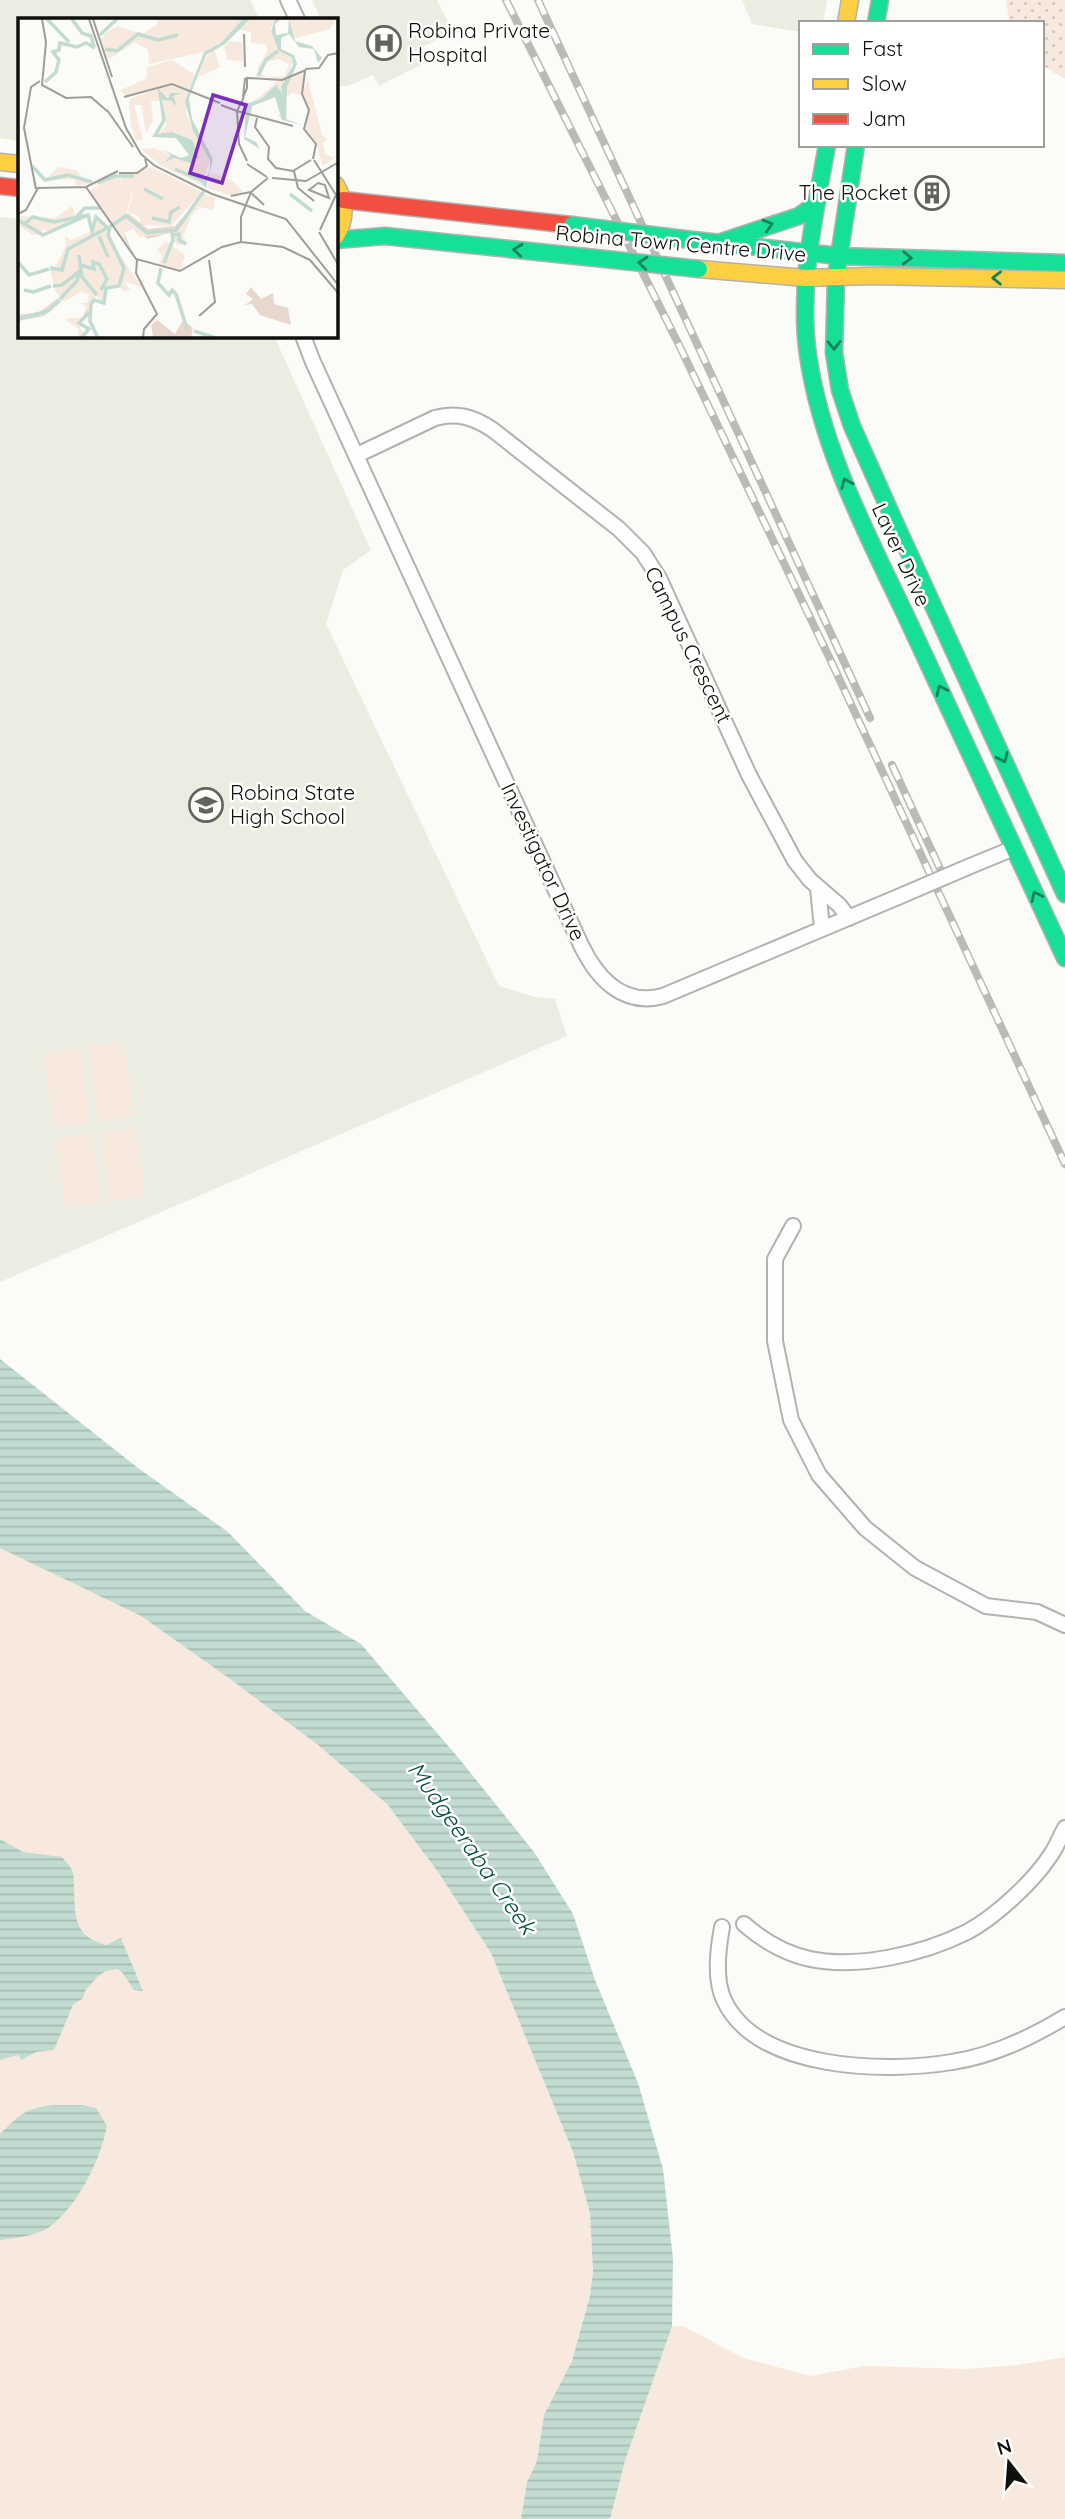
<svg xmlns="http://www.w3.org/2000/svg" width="1065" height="2519" font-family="Quicksand,sans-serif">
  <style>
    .built { fill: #ebede2 }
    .grass { fill: #f8e9df }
    .park { fill: url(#park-dots) }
    .water { fill: url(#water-rules) }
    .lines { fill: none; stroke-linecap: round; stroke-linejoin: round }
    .street-casing { stroke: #b2b2b0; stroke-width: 18 }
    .fast-casing { stroke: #b2b2b0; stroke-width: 19 }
    .slow-casing { stroke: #b2b2b0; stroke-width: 19 }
    .jam-casing { stroke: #b2b2b0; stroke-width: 19 }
    .street { stroke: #fefefe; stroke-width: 14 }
    .fast { stroke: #16e098; stroke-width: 16 }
    .slow { stroke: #ffcf43; stroke-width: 16 }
    .jam { stroke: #f24e42; stroke-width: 16 }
    .rail-casing { stroke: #babab9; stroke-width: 8 }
    .rail { stroke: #fffffe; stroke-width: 5; stroke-dasharray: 16; stroke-linecap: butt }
    .street-bridge-casing { stroke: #b2b2b0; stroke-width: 18; stroke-linecap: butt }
    .fast-bridge-casing { stroke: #b2b2b0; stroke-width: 19; stroke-linecap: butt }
    .street-bridge { stroke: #fefefe; stroke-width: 14 }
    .fast-bridge { stroke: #16e098; stroke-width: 16 }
    .oneway { stroke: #138259 }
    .labels { text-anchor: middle; stroke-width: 5; stroke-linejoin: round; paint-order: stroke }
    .poi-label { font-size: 21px; fill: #0f100d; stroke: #fffffe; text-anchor: start }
    .street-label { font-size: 21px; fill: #0f100d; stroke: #fffffe }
    .water-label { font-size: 23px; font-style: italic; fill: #06503f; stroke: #fffffe }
    .inset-river { fill: none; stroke: #c2dcd2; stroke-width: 3.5 }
    .inset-road { fill: none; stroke: #9d9d99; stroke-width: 2 }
    .view { fill: #7b2cbf; fill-opacity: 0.15; stroke: #7b2cbf; stroke-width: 3.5 }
    .inset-edge { fill: none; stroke: #0f100d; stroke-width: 3.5 }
  </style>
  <defs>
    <pattern id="park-dots" width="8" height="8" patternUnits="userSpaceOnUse" patternTransform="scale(1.75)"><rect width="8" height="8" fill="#f8e9df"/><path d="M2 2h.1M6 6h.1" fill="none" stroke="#d3c7be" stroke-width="1.8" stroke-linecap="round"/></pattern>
    <pattern id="water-rules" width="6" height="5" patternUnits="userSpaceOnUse" patternTransform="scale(1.75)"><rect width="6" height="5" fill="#c2dcd2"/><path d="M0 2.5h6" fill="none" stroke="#a6bcb3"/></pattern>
  </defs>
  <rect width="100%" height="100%" fill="#fbfbf7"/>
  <path class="built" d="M0 0H250L260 19H19V141L0 138Z
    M312 0H437L449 24 445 35 417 50 425 63 379 86 373 75 348 86H336V19H321Z
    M742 0H827L823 23H801V32L752 24Z
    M0 217 19 219V336H274L371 550 343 570 326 624 499 986 535 997 555 999 567 1036 0 1282Z"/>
  <path class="grass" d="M124 1041 135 1117 98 1122 88 1046Z
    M80 1048 90 1123 54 1128 43 1053Z
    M136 1128 146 1196 109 1202 100 1133Z
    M92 1133 101 1202 65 1207 55 1139Z
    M0 1548 141 1616 230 1679 318 1745 388 1805 438 1872 491 1953 573 2152 590 2213 593 2271 590 2296 572 2361 544 2415 537 2461 527 2482 521 2519H0Z
    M672 2326H683L743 2358 810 2376 864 2366 965 2369 1018 2365 1065 2357V2519H610L625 2461Z"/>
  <path class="park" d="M1006 0H1065V79L1042 65V23H1009Z"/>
  <path class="water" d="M0 1359 138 1468 228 1532 305 1611 361 1644 461 1761 534 1852 573 1914 595 1980 638 2083 663 2169 673 2259 672 2326 625 2461 610 2519H521L527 2482 537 2461 544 2415 572 2361 590 2296 593 2271 590 2213 573 2152 491 1953 438 1872 388 1805 318 1745 230 1679 141 1616 0 1548Z
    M0 1839 23 1852 62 1857C65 1861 70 1866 72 1870 74 1875 74 1882 74 1887 75 1916 73 1936 106 1945L121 1938 143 1991 134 1990 122 1972 117 1969 106 1971 97 1977 85 1991 83 1998 73 2005 54 2050 36 2052 22 2060 18 2055 0 2060Z
    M52 2105H82L96 2108 107 2126C101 2159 77 2208 48 2228 35 2236 15 2238 0 2240V2134C20 2115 23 2109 52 2105Z"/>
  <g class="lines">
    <g class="street-casing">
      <path id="street" d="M288 0 297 19
        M303 336 313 362 581 945C597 978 623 1007 663 996L898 897
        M357 455 435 418C457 412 474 417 493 430L619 529 643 553 659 578 749 775 795 861 810 880 839 905 849 918
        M968 867 1014 848
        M818 888 822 928
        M793 1226 775 1259V1341L791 1420 819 1475 865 1528 915 1568 986 1606 1037 1612 1065 1625
        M744 1924C762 1940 786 1954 810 1959 858 1969 923 1954 967 1932 995 1917 1033 1882 1050 1856 1056 1848 1060 1837 1065 1828
        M722 1927C718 1949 714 1979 724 2000 757 2071 887 2073 952 2062 993 2056 1030 2038 1065 2017"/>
    </g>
    <g class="fast-casing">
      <path id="fast" d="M876 23 880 0
        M827 145C815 214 798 285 808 355 822 453 872 543 913 631 964 740 1014 849 1065 958
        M856 145 836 277 834 353 840 390 852 426 893 518 1065 894
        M684 239 839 256 1065 263
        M336 240 385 236 586 257
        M721 242 799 216 817 203"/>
    </g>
    <g class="slow-casing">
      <path id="slow" d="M846 23 850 0
        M0 162 19 164
        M336 185C346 202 346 219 336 236
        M699 269 806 278 871 276 1065 280"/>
    </g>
    <g class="jam-casing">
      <path id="jam" d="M0 186 19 188
        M343 200 572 225"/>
    </g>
    <use href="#street" class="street"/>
    <use href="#fast" class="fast"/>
    <use href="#slow" class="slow"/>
    <use href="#jam" class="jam"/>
    <g class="rail-casing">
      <path id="rail" d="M506 0 679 345 830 659 1065 1164
        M538 0 870 718
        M892 765 942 873"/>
    </g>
    <use href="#rail" class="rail"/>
    <g class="street-bridge-casing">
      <path id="street-bridge" d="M898 897 968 867"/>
    </g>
    <g class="fast-bridge-casing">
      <path id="fast-bridge" d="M572 225 684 239
        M586 257 699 269"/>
    </g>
    <use href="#street-bridge" class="street-bridge"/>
    <use href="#fast-bridge" class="fast-bridge"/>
  </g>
  <defs><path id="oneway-chevron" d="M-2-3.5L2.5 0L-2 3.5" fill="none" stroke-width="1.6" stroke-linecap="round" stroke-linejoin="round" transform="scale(1.75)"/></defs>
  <g class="oneway">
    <use href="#oneway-chevron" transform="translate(768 225) rotate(-17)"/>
    <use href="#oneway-chevron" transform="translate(518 250) rotate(-174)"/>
    <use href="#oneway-chevron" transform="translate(907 258) rotate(2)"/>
    <use href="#oneway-chevron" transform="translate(643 263) rotate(-174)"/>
    <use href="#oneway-chevron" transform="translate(997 278) rotate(-179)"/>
    <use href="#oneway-chevron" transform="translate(834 345) rotate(89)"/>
    <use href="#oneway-chevron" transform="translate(846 483) rotate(-113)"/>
    <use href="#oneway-chevron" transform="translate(941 690) rotate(-115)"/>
    <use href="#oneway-chevron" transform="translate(1003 758) rotate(66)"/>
    <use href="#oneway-chevron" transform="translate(1036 896) rotate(-115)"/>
  </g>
  <defs>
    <g id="hospital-ring" transform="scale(1.75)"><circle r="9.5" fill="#fffffe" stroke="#62625f" stroke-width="1.5"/><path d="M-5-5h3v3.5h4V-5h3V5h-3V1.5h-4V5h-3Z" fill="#62625f"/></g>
    <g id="building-ring" transform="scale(1.75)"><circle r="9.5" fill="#fffffe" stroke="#62625f" stroke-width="1.5"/><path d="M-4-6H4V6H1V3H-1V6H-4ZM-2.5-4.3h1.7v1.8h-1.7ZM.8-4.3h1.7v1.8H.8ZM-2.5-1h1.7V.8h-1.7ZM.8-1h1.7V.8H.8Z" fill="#62625f"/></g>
    <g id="school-ring" transform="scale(1.75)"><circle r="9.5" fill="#fffffe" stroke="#62625f" stroke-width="1.5"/><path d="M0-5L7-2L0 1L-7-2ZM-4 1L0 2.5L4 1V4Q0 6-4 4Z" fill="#62625f"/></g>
  </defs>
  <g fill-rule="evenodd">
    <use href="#hospital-ring" x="384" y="43"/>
    <use href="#building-ring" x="932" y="193"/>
    <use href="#school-ring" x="206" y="805"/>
  </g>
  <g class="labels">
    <g class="poi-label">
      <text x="408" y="38">Robina Private<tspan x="408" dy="24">Hospital</tspan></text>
      <text x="908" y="200" text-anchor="end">The Rocket</text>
      <text x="230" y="800">Robina State<tspan x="230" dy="24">High School</tspan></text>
    </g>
    <g class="street-label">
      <text transform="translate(681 244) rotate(5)" y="7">Robina Town Centre Drive</text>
      <text transform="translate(901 555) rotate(65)" y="7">Laver Drive</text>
      <text transform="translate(688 645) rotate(64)" y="7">Campus Crescent</text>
      <text transform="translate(543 862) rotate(65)" y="7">Investigator Drive</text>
    </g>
    <g class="water-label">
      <text transform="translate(472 1848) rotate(55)" y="8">Mudgeeraba Creek</text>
    </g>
  </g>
  <g transform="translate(18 18)">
    <rect width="320" height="320" fill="#fbfbf7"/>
    <path d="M271 1H318L312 11 275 21ZM211 23 224 24 225 43 210 42 206 29ZM154 42 177 57 171 72 160 67 108 78 102 72 128 61 129 49ZM151 67 171 73 168 96 192 142 184 166 188 169 142 147 123 131 136 130 167 143 172 139 164 121 140 115 148 108 145 83H133L135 103 128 115 123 87H116L125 122H118L113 109 111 81ZM133 149 184 174 153 208 124 207 120 198 110 194 115 174 101 172 104 158ZM194 155 214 162 225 174 214 178 189 170Z" fill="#f8e9df"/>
    <path d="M186 176 196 182H184L155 224 151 215 130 221 115 210 106 215 118 241 106 220 102 202 95 203 110 195 130 211 157 208ZM233 269 243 281 255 275 256 286 270 290 273 307 242 297 234 286 227 287 235 281 228 276ZM40 280 43 284 26 298 0 303V297L22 294ZM139 302 157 316 165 302 175 310 173 320 135 319 133 307Z" fill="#e8d7cc"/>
    <path d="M138 1H225L205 24 186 34 131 46 130 32 117 24 90 42 83 22 89 14 100 8 124 16 140 6ZM136 155 176 173 165 191 154 195 153 205H131L120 193 123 175 115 171 116 165Z" fill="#f8e9df"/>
    <path d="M232 1H257L252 12 259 30 275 42 269 60 260 61 251 59 267 58 271 47 262 41 249 44 242 55 249 59H241L240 49 250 32 247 26 233 25V14L221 12ZM196 31 202 49 180 59 187 40ZM286 55 283 77 274 75 267 80 266 103 260 98 264 91 258 79 234 88V97L229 95 228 84 234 85 260 63ZM290 62 304 117 310 121 305 125 307 135 314 140 320 137 305 148 297 122 287 112 291 90 285 74ZM13 147 28 161 41 149 58 152 67 163 79 164 58 168 57 161 28 163ZM96 158 103 159 101 172 114 174 108 198 129 215 163 209 185 175 197 180 195 192 182 189 174 197 165 218 170 226 159 227 151 215 121 219 115 210 106 215 107 222 71 173ZM54 188 59 202 32 215 25 211 24 216 14 217 2 208 0 211V198L37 200ZM78 200 92 211 88 217 124 269 107 264 112 271 106 274 100 267 89 268 85 284 78 277 71 299 61 306 67 320H61L60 311 47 301 65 299 68 289 63 285H69L71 276 62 274 46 284 37 273 32 251 37 250 48 227 47 218 53 222 74 213ZM148 223 167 237 163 252 141 246 144 238 139 232Z" fill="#f8e9df"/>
    <path d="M225 1H232L207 26 188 37 171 80 174 101 195 141 188 170 184 166 192 153V142L175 113 167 83 186 34 203 25ZM257 1H263L257 6 258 17 270 15 271 1 277 23 294 28 304 40 300 45 296 31 281 29 271 16 263 20V31L276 37 279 46 269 69 268 101 284 107 264 102 257 79 234 88 227 119 238 124 242 131 226 121 228 86 243 81 258 67 265 77 263 69 275 47 274 40 260 32 253 13ZM140 70 150 81 152 75H164L155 78 158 85 157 88 154 83 144 82 148 102 140 116 154 114 174 122 181 140 174 141 178 143 176 146 156 140 147 144 153 137 143 131 163 140 171 137 158 120 134 119 144 102Z" fill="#c2dcd2"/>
    <path class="inset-river" d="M29 1 51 24M54 1 64 15 73 18 76 29M82 17 99 1M87 31 99 33 120 16 140 22 160 17M240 58 248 42 260 33M27 64 38 54 41 42 35 34 41 32 42 25 59 29 68 25 77 30M14 148 27 162 50 157 74 164M157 151 187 164M79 165 97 158H116M126 171 145 181M272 176 294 193M59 198 67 190H82M134 200 151 204 153 194 162 189M0 202 25 217 70 197 74 213 78 199 90 210 108 198 129 215 158 212 186 173M5 207 15 199 36 204 70 197M154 217 161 216V222L168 226M81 218 90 239M61 237 64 259 79 277M0 244 11 257 31 251M146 245 155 222 154 212M63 247 76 251 75 244 81 246 89 261 83 272M32 250 44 252 50 231 89 210M143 250 140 265 151 277 154 272 158 276 169 311M35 268 44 267 62 253M6 272 15 274 33 268M42 281 59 263 61 253M0 301 30 293 42 282M176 313 198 320M63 320 71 311 61 305 71 294M80 320 72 303 73 286 76 282 86 285 88 270 101 268 106 250 90 217 92 210"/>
    <path class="inset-road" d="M24 1 28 24 24 67 48 80 73 79 89 93M71 1 108 110 123 136 137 148 194 176 268 201 321 268M75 1 94 59M226 16 227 49M287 51 301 50 310 37 321 35M287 53 284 76 291 92 286 111 298 126 295 141M229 60V70L225 79 227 61ZM230 60 264 62 288 52M106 79 154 66 202 85M203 87 219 93 226 79M89 92 115 129M239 100 237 109 251 129 250 141 258 150 275 153 293 142M296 142 318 177 302 212M229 143 221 126 219 93 275 108M229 146 249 159M276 153 280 170 296 183M101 155H119L129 148 127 141M254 160 288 163 321 144M300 165 307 167 311 180 291 172ZM68 169 118 241 162 253 204 229 223 224V199L233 174 250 160M18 171 6 110 13 69 22 63M213 178 232 174 246 187M0 196 8 192 20 170 68 169 100 153M301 214 321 248M223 224 265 229 292 242M119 242 118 255 139 296 126 311 125 320M292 242 321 276M181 298 197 284 191 242"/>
    <path class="view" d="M195 77 228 87 204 165 172 155Z"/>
    <rect width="320" height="320" class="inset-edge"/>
  </g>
  <rect x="799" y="21" width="245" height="126" fill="#fffffe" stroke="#9f9f9e" stroke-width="2"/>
  <rect x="813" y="44" width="35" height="10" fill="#16e098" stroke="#9f9f9e" stroke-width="2"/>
  <text x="862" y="56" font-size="21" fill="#0f100d">Fast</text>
  <rect x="813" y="79" width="35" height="10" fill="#ffcf43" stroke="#9f9f9e" stroke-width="2"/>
  <text x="862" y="91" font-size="21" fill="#0f100d">Slow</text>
  <rect x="813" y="114" width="35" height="10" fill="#f24e42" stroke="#9f9f9e" stroke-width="2"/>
  <text x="862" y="126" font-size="21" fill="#0f100d">Jam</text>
  <g transform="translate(1009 2463) rotate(343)" stroke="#fffffe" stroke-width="5" paint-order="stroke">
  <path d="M0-5L12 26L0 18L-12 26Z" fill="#0f100d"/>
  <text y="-10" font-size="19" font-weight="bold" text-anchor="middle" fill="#0f100d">N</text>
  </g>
</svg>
